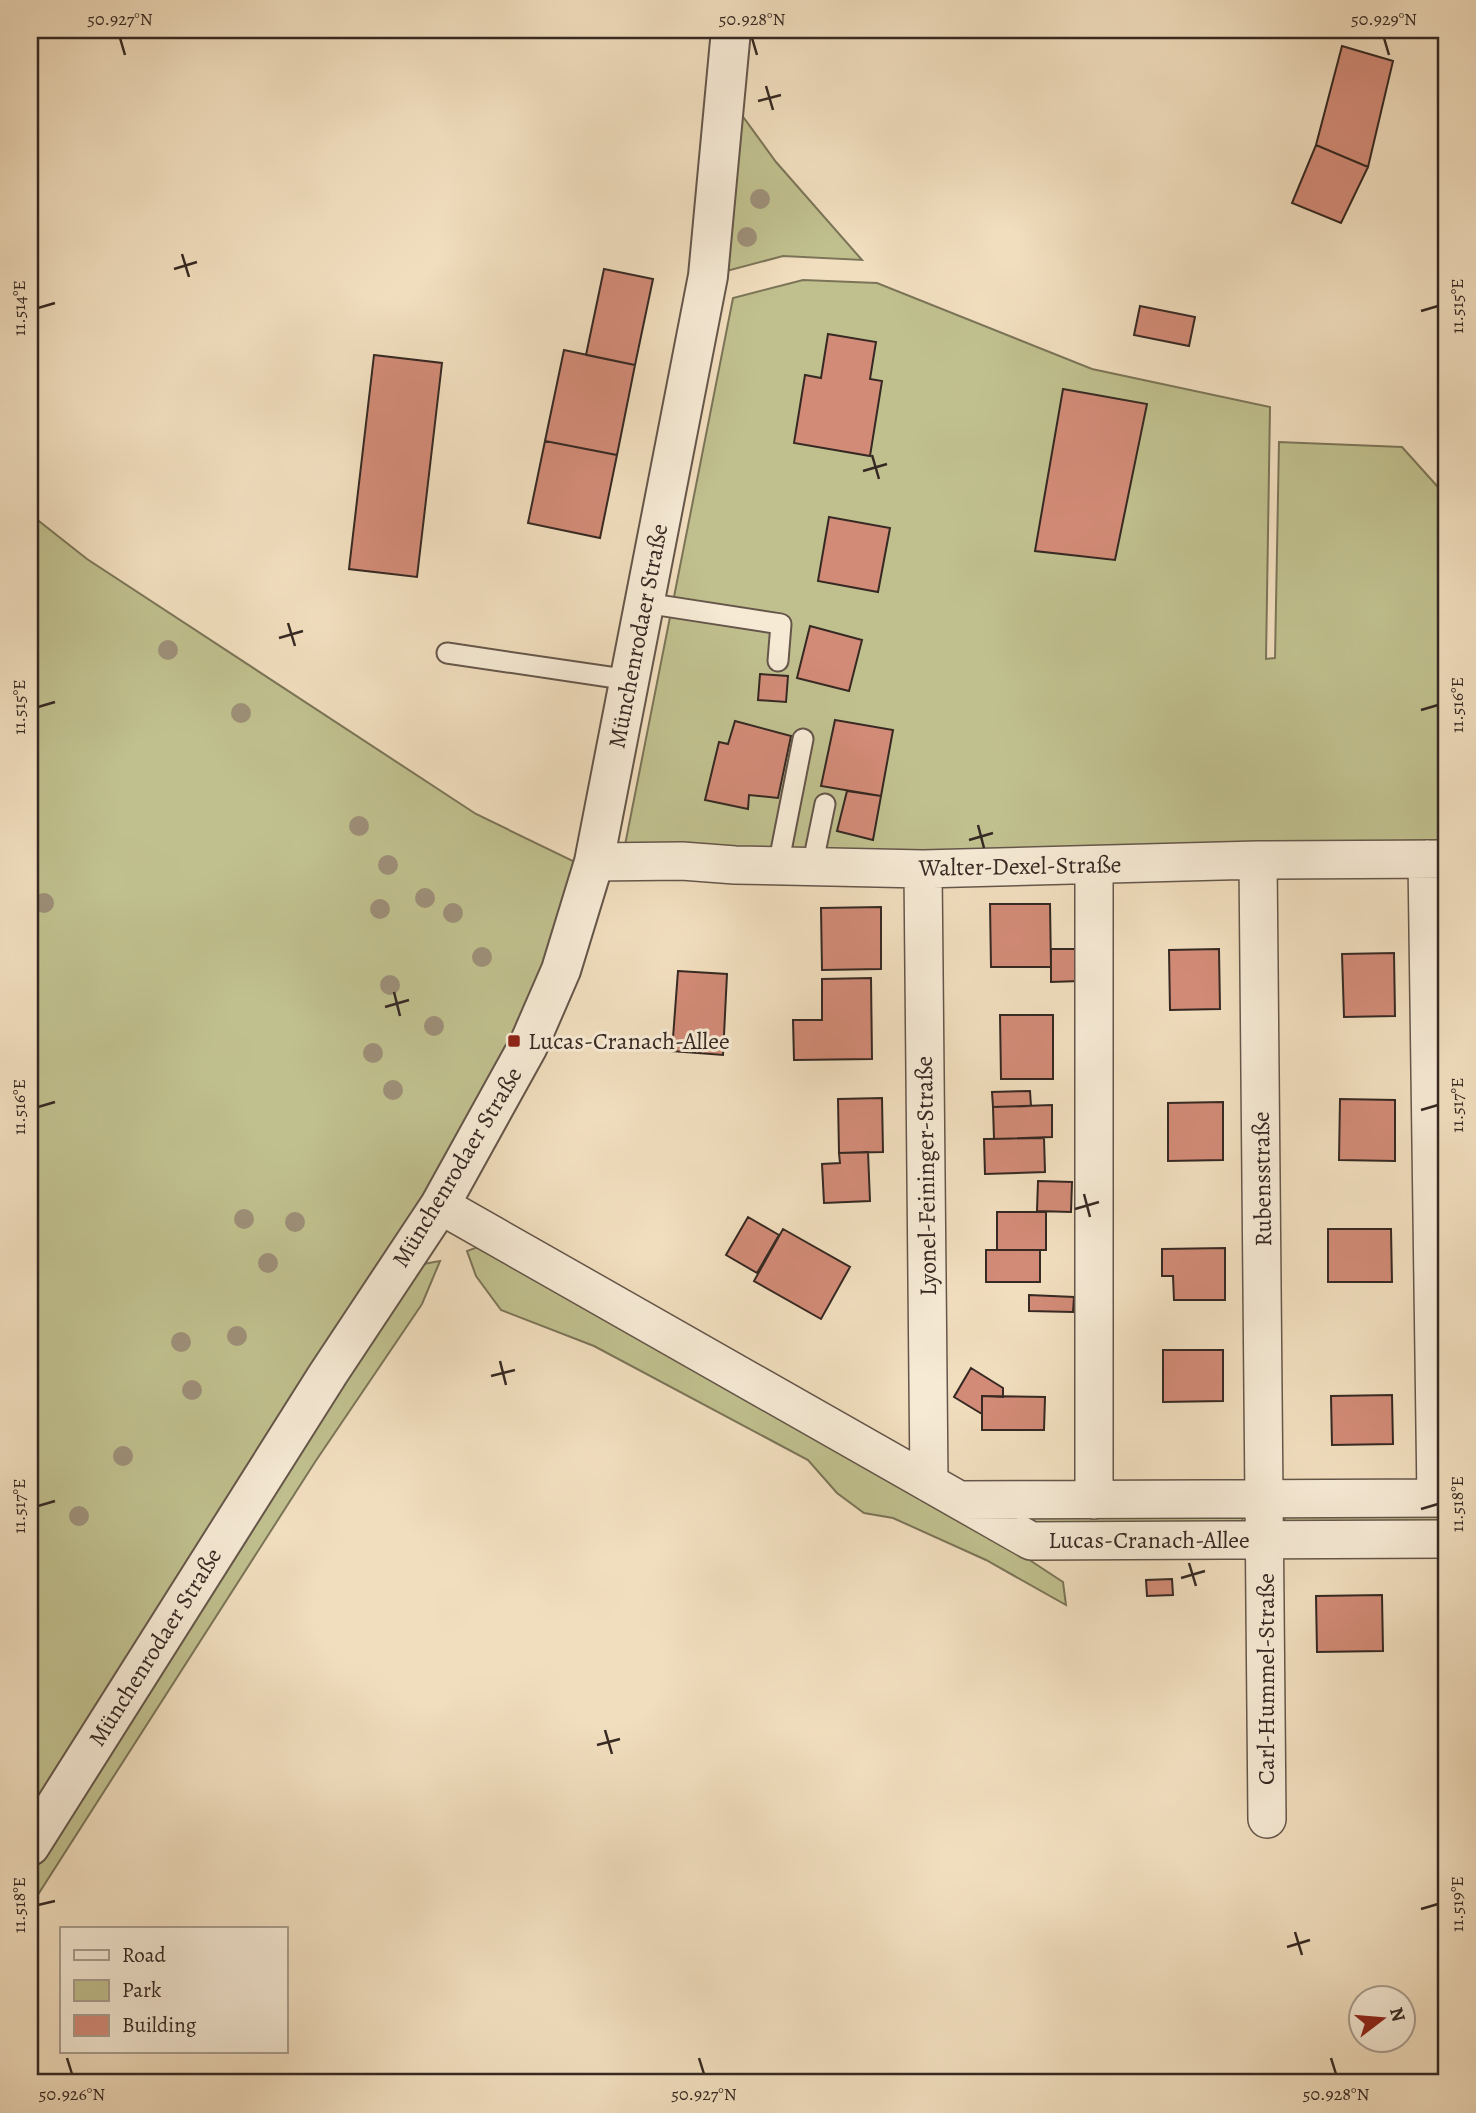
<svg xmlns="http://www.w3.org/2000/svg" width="1476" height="2113" font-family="Alegreya,serif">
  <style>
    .green { fill: #c0c08e; stroke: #7b7458; stroke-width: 2 }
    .building { fill: #d28b77; stroke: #362923; stroke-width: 2 }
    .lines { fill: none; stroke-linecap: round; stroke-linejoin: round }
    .service-casing { stroke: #65564a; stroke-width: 23 }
    .minor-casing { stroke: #65564a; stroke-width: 40 }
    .tertiary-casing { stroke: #65564a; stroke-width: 42 }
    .service { stroke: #f6ead5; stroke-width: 19 }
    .minor { stroke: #f6ead5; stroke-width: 37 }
    .tertiary { stroke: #f6ead5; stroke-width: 38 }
    .tree { fill: #9d8f78 }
    .ticks { fill: none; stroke: #362923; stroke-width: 2.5 }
    .poi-dot { fill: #8f2418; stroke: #f6ead5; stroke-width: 2.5 }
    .labels { text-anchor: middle; stroke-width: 6; stroke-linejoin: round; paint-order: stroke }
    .street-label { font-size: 24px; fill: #362923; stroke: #f6ead5 }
    .poi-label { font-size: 24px; fill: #362923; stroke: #f6ead5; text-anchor: start }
    .neatline { fill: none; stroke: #362923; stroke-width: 2.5 }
    .ticks-label { font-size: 18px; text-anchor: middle; fill: #362923 }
  </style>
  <rect width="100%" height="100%" fill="#f1debe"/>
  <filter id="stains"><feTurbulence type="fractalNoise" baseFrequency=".00286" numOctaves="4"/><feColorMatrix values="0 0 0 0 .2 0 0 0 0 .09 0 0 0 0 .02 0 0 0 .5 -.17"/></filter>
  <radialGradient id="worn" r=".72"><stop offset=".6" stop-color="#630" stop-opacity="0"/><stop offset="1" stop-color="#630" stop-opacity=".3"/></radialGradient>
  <path class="green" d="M725 92 776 162 862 260 783 256 708 276Z
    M803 280 877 283 1092 369 1270 407 1266 659 1275 658 1279 442 1402 447 1446 496V840L830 854 624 850 733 298Z
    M30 514 87 559 476 814 575 862 547 965 515 1032 426 1190 30 1820Z
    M483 1245 996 1538 1063 1582 1066 1605 986 1560 893 1518 864 1513 837 1493 808 1460 594 1346 501 1310 476 1276 467 1251Z
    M440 1261 422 1304 315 1462 30 1907V1875L418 1265Z
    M1446 1507V1531L1287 1525 1284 1518 1285 1511Z
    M1004 1508 1242 1516 1243 1524 1044 1530Z"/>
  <path class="building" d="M1342 46 1393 61 1368 167 1316 145Z
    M1316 145 1368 167 1341 223 1292 203Z
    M604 269 653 279 635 365 586 355Z
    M1140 306 1195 317 1189 346 1134 335Z
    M828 334 876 342 870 379 882 381 870 456 794 443 805 375 821 378Z
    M564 350 635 365 617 455 545 441Z
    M374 355 442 363 417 577 349 569Z
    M1063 389 1147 404 1115 560 1035 551Z
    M545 441 617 455 600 538 528 523Z
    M829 517 890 528 878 592 818 581Z
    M810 626 862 640 849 691 797 678Z
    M760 674 788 676 786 702 758 700Z
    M835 720 893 730 881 796 821 786Z
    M735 721 791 736 778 798 749 795 748 809 705 800 719 742 728 744Z
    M847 791 881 796 873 840 837 831Z
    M990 904H1050L1051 967H991Z
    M881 907V969L822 970 821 908Z
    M1051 949H1080V981L1051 982Z
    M1219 949 1220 1009 1170 1010 1169 950Z
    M1394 953 1395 1016 1344 1017 1342 954Z
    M678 971 727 974 723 1055 672 1051Z
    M871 978 872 1059 794 1060 793 1020H822V979Z
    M1000 1015H1053V1079H1001Z
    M1030 1091 1031 1106 993 1107 992 1092Z
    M882 1098 883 1152 839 1153 838 1099Z
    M1340 1099 1395 1100V1161L1339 1160Z
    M1223 1102V1160L1168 1161V1103Z
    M1052 1105V1137L994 1139 993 1107Z
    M1044 1138 1045 1172 985 1174 984 1139Z
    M868 1152 870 1201 824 1203 822 1164 840 1163 839 1153Z
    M1038 1181 1072 1182 1071 1212 1037 1211Z
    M997 1212H1046V1250H997Z
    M748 1217 779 1235 757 1273 726 1255Z
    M783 1229 850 1267 821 1319 754 1281Z
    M1328 1229H1391L1392 1282H1328Z
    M1225 1248V1300H1174L1173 1276H1162V1249Z
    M986 1250H1040V1282H986Z
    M1029 1295 1074 1297 1073 1312 1029 1311Z
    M1163 1350H1223V1401L1163 1402Z
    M971 1368 1003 1388V1397L982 1396V1414L954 1397Z
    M1392 1395 1393 1444 1332 1445 1331 1396Z
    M982 1396 1045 1397 1044 1430H982Z
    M1172 1579 1173 1595 1147 1596 1146 1580Z
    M1382 1595 1383 1651 1317 1652 1316 1596Z"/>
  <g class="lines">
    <g class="service-casing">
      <path id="service" d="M645 603 781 624 778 661
        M447 653 630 680
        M778 866 803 739
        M812 867 825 804"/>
    </g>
    <g class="minor-casing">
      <path id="minor" d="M1427 859 1436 1498
        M1258 860 1267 1819
        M594 862 682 861 735 865 923 869 1258 860 1446 859
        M1094 865V1500
        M923 869 929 1483
        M440 1205 1031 1541 1446 1539
        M961 1500 1446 1498"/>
    </g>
    <g class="tertiary-casing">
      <path id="tertiary" d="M30 1846 328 1374 440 1205 528 1046 561 970 594 862 708 276 731 30"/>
    </g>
    <use href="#service" class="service"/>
    <use href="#minor" class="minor"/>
    <use href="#tertiary" class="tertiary"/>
  </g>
  <g class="tree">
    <circle cx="760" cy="199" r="10"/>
    <circle cx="747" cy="237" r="10"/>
    <circle cx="168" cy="650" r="10"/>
    <circle cx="241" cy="713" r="10"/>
    <circle cx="359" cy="826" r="10"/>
    <circle cx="388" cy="865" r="10"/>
    <circle cx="425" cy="898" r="10"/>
    <circle cx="44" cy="903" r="10"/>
    <circle cx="380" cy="909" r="10"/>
    <circle cx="453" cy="913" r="10"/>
    <circle cx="482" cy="957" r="10"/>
    <circle cx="390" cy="985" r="10"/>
    <circle cx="434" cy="1026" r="10"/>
    <circle cx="373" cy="1053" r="10"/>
    <circle cx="393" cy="1090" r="10"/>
    <circle cx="244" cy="1219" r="10"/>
    <circle cx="295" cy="1222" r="10"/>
    <circle cx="268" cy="1263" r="10"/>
    <circle cx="237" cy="1336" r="10"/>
    <circle cx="181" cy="1342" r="10"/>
    <circle cx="192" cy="1390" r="10"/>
    <circle cx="123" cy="1456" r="10"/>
    <circle cx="79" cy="1516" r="10"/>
  </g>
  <path class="ticks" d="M120 38 125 55M752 38 757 55M1384 38 1389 55M766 86 773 110M758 101 781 95M182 254 189 277M174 269 197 262M38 308 55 303M1421 311 1438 306M872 455 879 479M863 471 887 464M288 623 295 646M279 638 303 631M38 707 55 702M1421 710 1438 705M978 825 984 848M969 840 993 833M394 992 400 1016M385 1007 409 1000M38 1107 55 1102M1421 1110 1438 1105M1084 1194 1090 1217M1075 1209 1099 1202M500 1361 506 1385M491 1376 515 1370M38 1506 55 1501M1421 1509 1438 1504M1189 1563 1196 1586M1181 1578 1205 1571M605 1730 612 1754M597 1745 620 1739M38 1905 55 1901M1421 1909 1438 1904M1295 1932 1302 1955M1287 1947 1310 1940M67 2058 72 2074M699 2058 704 2074M1331 2058 1336 2074"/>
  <rect class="poi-dot" x="507" y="1034" width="14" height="14" rx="3.5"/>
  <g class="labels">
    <g class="street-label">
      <text transform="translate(638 636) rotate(-79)" y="8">Münchenrodaer Straße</text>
      <text transform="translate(1020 866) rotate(-1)" y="8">Walter-Dexel-Straße</text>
      <text transform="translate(457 1167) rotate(-59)" y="8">Münchenrodaer Straße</text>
      <text transform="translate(926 1176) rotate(-91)" y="8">Lyonel-Feininger-Straße</text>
      <text transform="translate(1262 1179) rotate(-91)" y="8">Rubensstraße</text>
      <text x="1149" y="1548">Lucas-Cranach-Allee</text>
      <text transform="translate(155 1647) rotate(-58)" y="8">Münchenrodaer Straße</text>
      <text transform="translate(1266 1679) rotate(-90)" y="8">Carl-Hummel-Straße</text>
    </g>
    <g class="poi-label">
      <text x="528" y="1049">Lucas-Cranach-Allee</text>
    </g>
  </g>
  <rect width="1476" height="2113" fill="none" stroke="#f1debe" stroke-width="77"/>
  <rect x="60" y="1927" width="228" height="126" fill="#f6ead5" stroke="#a99d8e" stroke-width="2"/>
  <rect x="74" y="1950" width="35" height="10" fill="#f6ead5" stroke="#a99d8e" stroke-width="2"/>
  <text x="122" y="1962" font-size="21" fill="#362923">Road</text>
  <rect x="74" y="1980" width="35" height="21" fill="#c0c08e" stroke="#a99d8e" stroke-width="2"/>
  <text x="122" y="1997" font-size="21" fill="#362923">Park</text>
  <rect x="74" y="2015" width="35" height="21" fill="#d28b77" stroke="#a99d8e" stroke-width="2"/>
  <text x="122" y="2032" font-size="21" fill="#362923">Building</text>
  <g transform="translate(1382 2019) rotate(74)"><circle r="33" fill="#f6ead5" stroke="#a99d8e" stroke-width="2"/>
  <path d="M0-5L12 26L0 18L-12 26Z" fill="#8f2418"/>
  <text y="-10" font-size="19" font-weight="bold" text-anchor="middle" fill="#362923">N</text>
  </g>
  <rect x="38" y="38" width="1400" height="2036" class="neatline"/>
  <g class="ticks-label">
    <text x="120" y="25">50.927°N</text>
    <text x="752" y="25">50.928°N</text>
    <text x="1384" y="25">50.929°N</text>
    <text transform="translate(1457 306) rotate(-90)" y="6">11.515°E</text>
    <text transform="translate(19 308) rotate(-90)" y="6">11.514°E</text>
    <text transform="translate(1457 705) rotate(-90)" y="6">11.516°E</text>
    <text transform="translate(19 707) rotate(-90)" y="6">11.515°E</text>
    <text transform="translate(1457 1105) rotate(-90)" y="6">11.517°E</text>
    <text transform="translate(19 1107) rotate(-90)" y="6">11.516°E</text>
    <text transform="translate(1457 1504) rotate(-90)" y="6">11.518°E</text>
    <text transform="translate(19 1506) rotate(-90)" y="6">11.517°E</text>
    <text transform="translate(1457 1904) rotate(-90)" y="6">11.519°E</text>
    <text transform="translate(19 1905) rotate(-90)" y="6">11.518°E</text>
    <text x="72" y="2100">50.926°N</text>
    <text x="704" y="2100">50.927°N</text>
    <text x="1336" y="2100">50.928°N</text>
  </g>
  <rect width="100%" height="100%" filter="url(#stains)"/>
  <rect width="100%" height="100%" fill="url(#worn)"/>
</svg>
